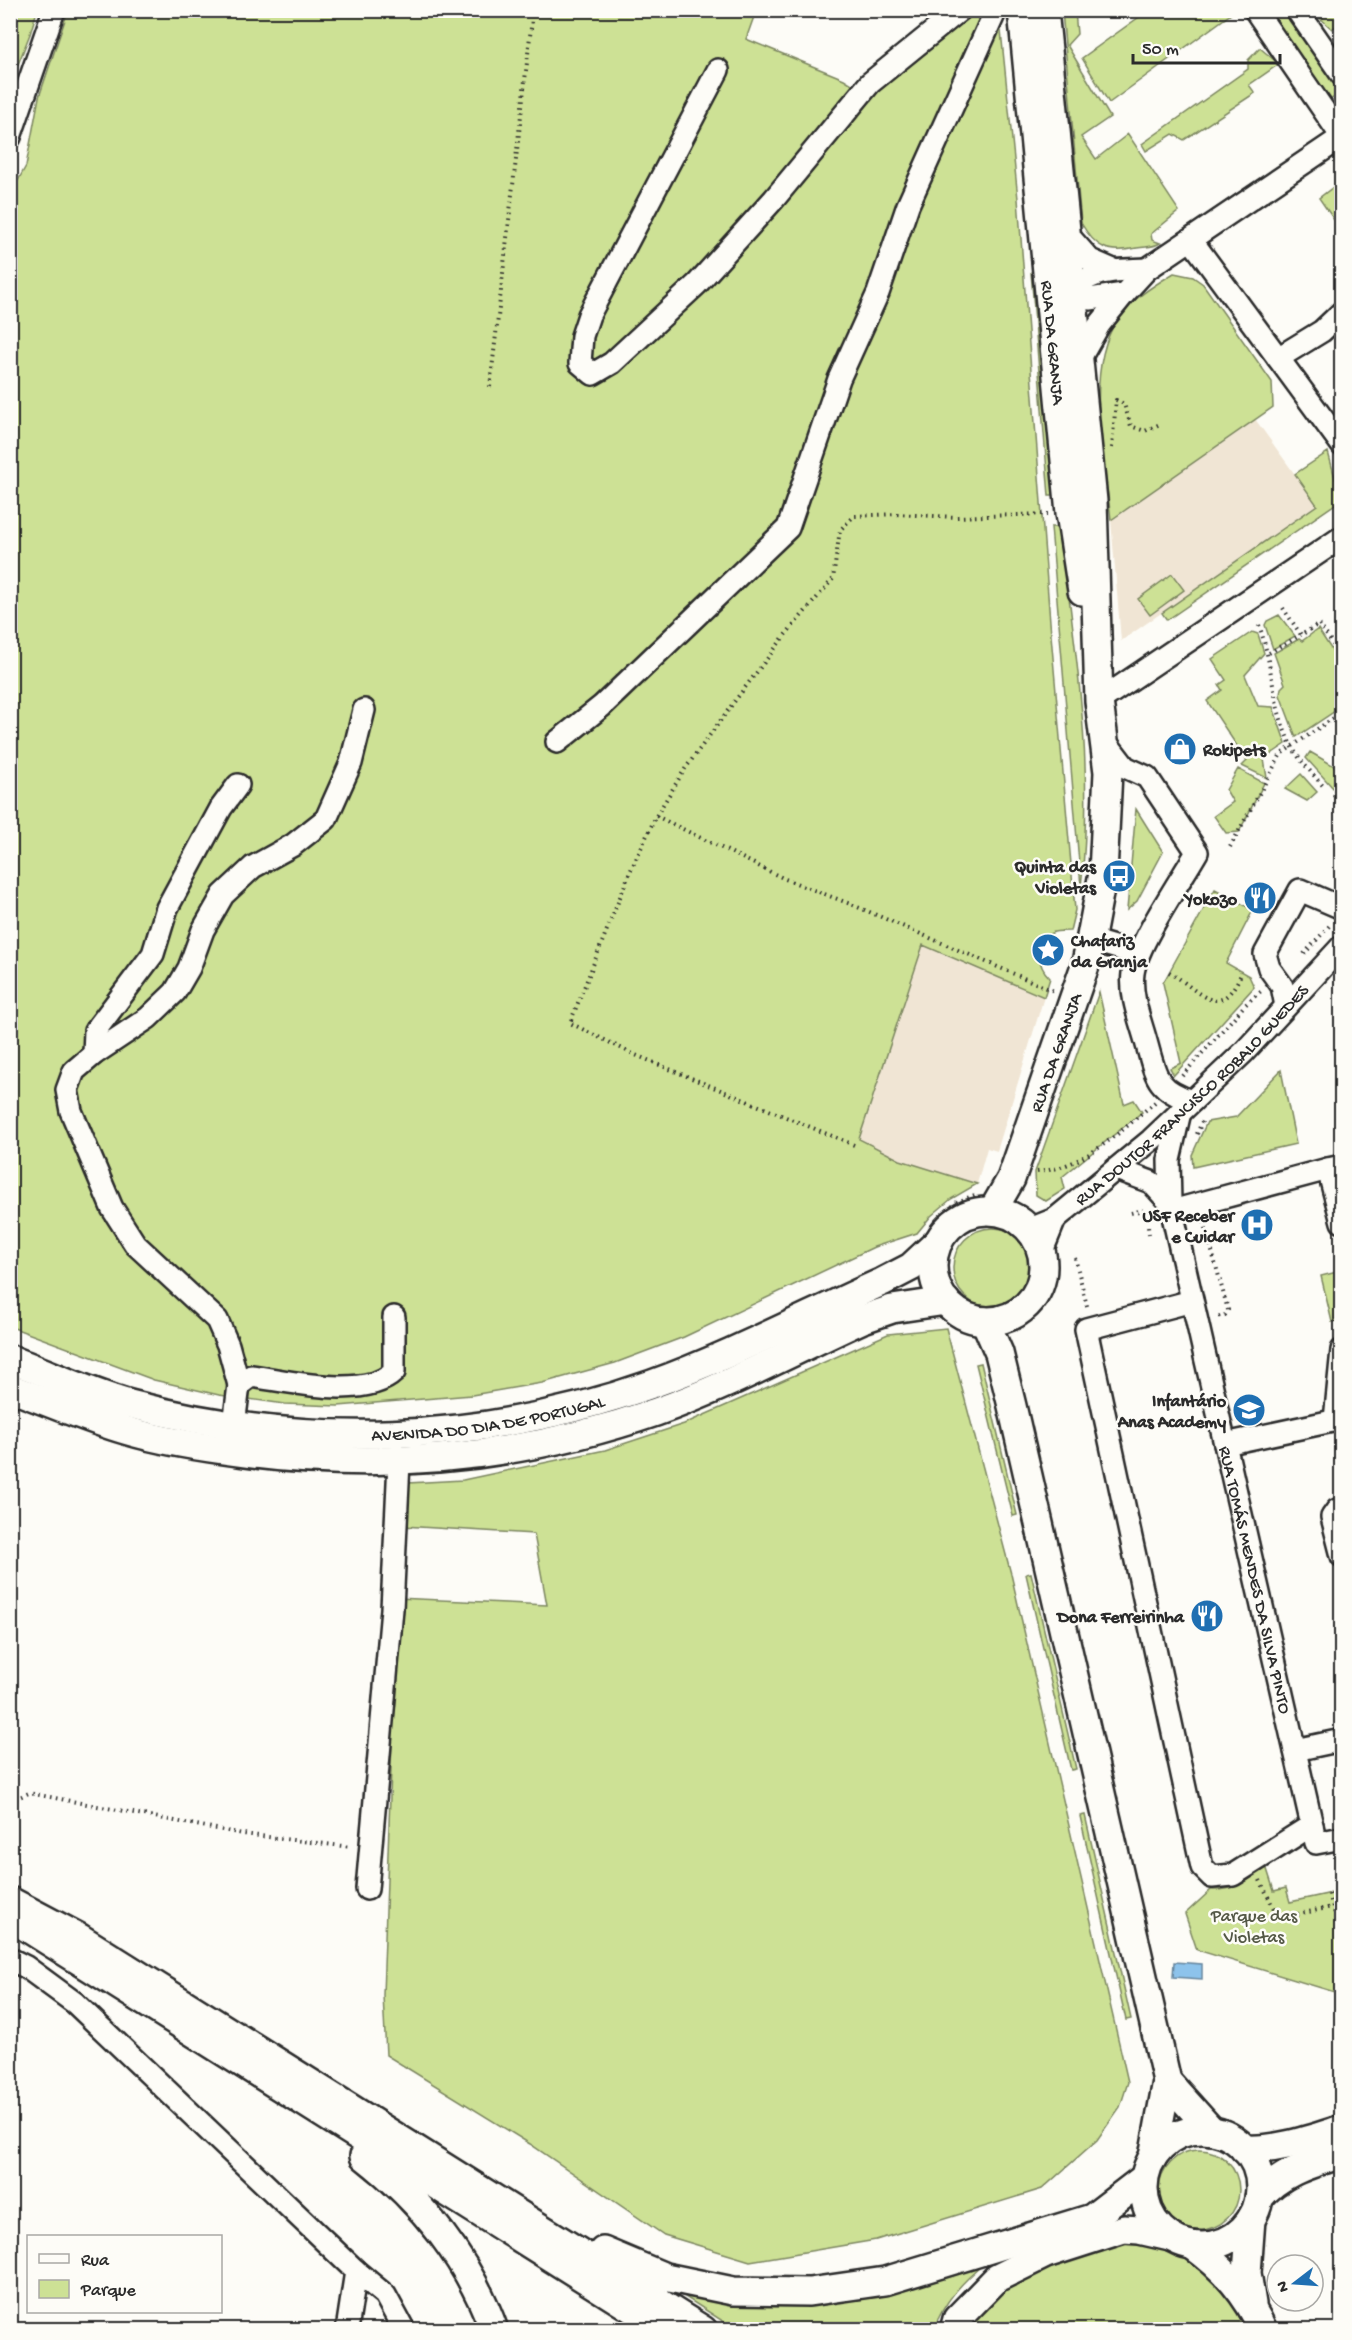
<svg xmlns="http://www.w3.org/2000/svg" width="1352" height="2340" font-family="'Gochi Hand',sans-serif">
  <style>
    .built { fill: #f0e5d4 }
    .green { fill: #cde195; stroke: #7c8660; stroke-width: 1.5 }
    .water { fill: #8dc3eb; stroke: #66869e; stroke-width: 1.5 }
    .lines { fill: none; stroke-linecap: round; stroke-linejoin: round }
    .minor-casing { stroke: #2b2b2b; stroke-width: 26 }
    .major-casing { stroke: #2b2b2b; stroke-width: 32 }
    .path { stroke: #2b2b2b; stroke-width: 4; stroke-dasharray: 1.5 4.5; stroke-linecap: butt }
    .minor { stroke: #fdfcf7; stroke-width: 21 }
    .major { stroke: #fdfcf7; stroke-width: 27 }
    .labels { text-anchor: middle; stroke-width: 5; stroke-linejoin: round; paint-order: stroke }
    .street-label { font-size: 18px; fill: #2b2b2b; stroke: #fdfcf7 }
    .poi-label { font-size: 18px; font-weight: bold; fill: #2b2b2b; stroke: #fdfcf7; text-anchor: end }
    .park-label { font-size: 18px; fill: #545846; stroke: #fdfcf7 }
  </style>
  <rect width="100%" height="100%" fill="#fdfcf7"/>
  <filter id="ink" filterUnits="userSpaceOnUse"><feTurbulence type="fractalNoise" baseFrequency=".0167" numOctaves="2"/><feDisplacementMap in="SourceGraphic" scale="12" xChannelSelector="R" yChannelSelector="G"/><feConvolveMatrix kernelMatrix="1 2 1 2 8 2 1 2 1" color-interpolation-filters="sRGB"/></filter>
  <g filter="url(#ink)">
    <path class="built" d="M1255 419 1317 505 1121 641 1111 520Z
      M923 944 1044 997 997 1151 987 1148 977 1184 900 1160 859 1140Z"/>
    <path class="green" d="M11 10 37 11 30 34 11 82Z
      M1149 10 1235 11 1109 103 1082 58Z
      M68 11H756L746 39 844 79 868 94 970 11H999L1018 199 1051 635 1075 910 1070 931C1065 931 1059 931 1054 932 1033 940 1037 966 1050 978L1044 997 923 945 859 1139 900 1160 977 1184 951 1199 931 1216 917 1233 874 1247 684 1337 615 1363 542 1383 472 1395 338 1406 285 1404 219 1395 154 1380 11 1327 10 195 26 166 39 97Z
      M1062 11H1075L1077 34 1067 45 1110 117 1081 137 1096 159 1128 134 1179 211 1151 234 1152 240 1160 243C1152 248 1147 246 1137 248 1109 254 1096 249 1081 223Z
      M1267 11H1289L1341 87V92L1329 101Z
      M1331 11H1341V22L1332 29 1320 18Z
      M1260 48 1279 64 1249 85 1255 93 1184 140 1173 134 1146 151 1142 144 1248 69V60Z
      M1341 181V230L1319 198Z
      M1034 271 1055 496H1049L1031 272Z
      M1174 273 1193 277 1203 284 1272 382 1273 407 1111 520C1105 461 1083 372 1117 320 1130 300 1153 286 1174 273Z
      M1328 452 1341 500 1167 620 1162 613 1317 505 1295 474Z
      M1051 527H1060C1075 647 1095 766 1081 887Z
      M1172 574 1184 590 1150 615 1138 599Z
      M1279 615 1295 636 1273 649 1265 625 1267 621Z
      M1318 629 1341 664V707L1296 737 1280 695 1281 688 1285 684 1274 653 1299 639 1302 641Z
      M1252 632 1258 634 1264 653 1245 675 1258 706 1273 707 1286 744 1264 759 1267 778 1242 766 1247 761 1207 701 1222 690 1219 685 1226 680 1212 659Z
      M1310 752 1341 770V786L1333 788 1306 758Z
      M1238 769 1264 783 1239 832 1226 833 1214 816 1233 802 1226 790Z
      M1301 774 1317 792 1307 801 1285 789Z
      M1136 809 1163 852 1137 901 1127 910Z
      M1215 889 1253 910 1226 963 1249 976 1254 987 1174 1075 1170 1068 1181 1063 1163 983Z
      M1099 992 1124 1104 1134 1100 1142 1112 1062 1177 1065 1189 1046 1201 1036 1195 1035 1172Z
      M1281 1070 1296 1144 1193 1167 1192 1155 1207 1122 1236 1117Z
      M953 1268a40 40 0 1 1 80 0a40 40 0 1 1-80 0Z
      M1341 1271V1320L1332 1322 1321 1276Z
      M946 1328 1011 1574 1128 2082 1120 2107 1097 2140 1042 2189 876 2240 750 2261 664 2235 530 2144 386 2055 383 1995 397 1598 547 1605 534 1534 403 1526 408 1483 463 1480 605 1450 684 1424 888 1334Z
      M981 1363 1017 1515 1013 1516 976 1364Z
      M1031 1573 1076 1769 1071 1770 1026 1574Z
      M1085 1815 1131 2019 1126 2020 1080 1816Z
      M1266 1866 1274 1891 1286 1888 1290 1902 1341 1891V1994L1197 1950 1185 1914 1211 1890C1235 1891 1249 1881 1266 1866Z
      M1159 2190a40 40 0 1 1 80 0a40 40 0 1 1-80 0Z
      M1124 2229 1170 2237 1263 2330H954L997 2278Z
      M986 2262C963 2281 944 2301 934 2329H735L679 2293Z"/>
    <path class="water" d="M1174 1962 1202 1964V1979L1173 1977Z"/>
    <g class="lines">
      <g class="minor-casing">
        <g id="minor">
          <path d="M1255 10 1342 137"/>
          <path d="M1297 10 1342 75"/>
          <path d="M718 70 589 315 582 336 580 363 593 374 612 363 697 284 774 199 870 83 960 10"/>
          <path d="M10 137 54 10"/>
          <path d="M1067 234 1090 260 1113 270"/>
          <path d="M1192 241 1342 445"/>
          <path d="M1065 281 1072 290 1090 299 1124 294 1147 269 1342 137"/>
          <path d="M1066 299C1086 269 1114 270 1147 269"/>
          <path d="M1278 358 1322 331 1342 312"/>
          <path d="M1079 360 1099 325 1124 294"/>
          <path d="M1099 701 1342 537"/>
          <path d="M1105 741 1125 767 1147 777 1197 852C1181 880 1137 944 1133 973 1130 997 1141 1022 1147 1045 1156 1077 1157 1090 1192 1101"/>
          <path d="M557 742 602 706 788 528 839 379 878 293 908 205 996 10"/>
          <path d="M1090 940 1138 954"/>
          <path d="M1286 1006 1282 986 1269 968 1265 954 1300 890 1342 908"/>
          <path d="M94 1054 95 1031 153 954 167 908 221 808 238 785"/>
          <path d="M1342 1166 1328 1169 1342 1222"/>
          <path id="s1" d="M1116 1169 1151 1182 1170 1203 1316 1843 1342 1838"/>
          <path d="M1170 1203 1169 1160 1180 1112"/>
          <path d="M1172 1211 1328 1169"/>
          <path id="s2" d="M1030 1229 1055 1219 1151 1140 1244 1052 1342 946"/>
          <path d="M1042 1251 1055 1219"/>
          <path d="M1192 1301 1086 1329 1202 1867 1212 1877 1233 1875 1312 1825"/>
          <path d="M239 1385 228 1345 217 1320 135 1244 112 1208 71 1111 67 1090 74 1071 94 1054 148 1018 175 992 189 968 203 930 223 895 253 867 293 845 326 819 351 763 364 710"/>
          <path d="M1335 1420 1342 1350"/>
          <path d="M234 1425 239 1385 251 1376C289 1381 365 1400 394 1372V1317"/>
          <path d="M1225 1444 1342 1419"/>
          <path d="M1342 1508 1337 1510 1332 1517 1342 1556"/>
          <path d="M1295 1750 1342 1740"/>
          <path d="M367 1889 392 1609 399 1462"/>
          <path d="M10 1959 26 1967 75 2003 356 2271 385 2295 404 2330"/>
          <path d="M347 2330 356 2271"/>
        </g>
      </g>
      <g class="major-casing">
        <g id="major">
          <path id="s3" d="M1022 10 1070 513 1082 591"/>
          <path id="s4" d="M993 1210 1011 1179 1086 963 1103 873 1108 772 1099 701 1093 501 1044 10"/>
          <circle cx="988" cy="1266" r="55"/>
          <path d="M985 1321 999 1353 1012 1406 1167 2081 1153 2157"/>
          <path id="s5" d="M10 1359C50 1374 90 1393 130 1404 302 1450 484 1444 652 1384 730 1356 806 1316 882 1282L911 1267 939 1241"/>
          <path d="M10 1388C49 1402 87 1419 125 1430 164 1442 206 1448 246 1453 386 1471 523 1458 656 1412 727 1387 795 1350 863 1319L892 1309 946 1301"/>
          <path d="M10 1901 80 1938 703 2330"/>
          <path d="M26 1927 666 2330"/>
          <path d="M1167 2081 1212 2131"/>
          <circle cx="1202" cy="2188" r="58"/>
          <path d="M1244 2149C1277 2151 1310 2139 1342 2129"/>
          <path d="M364 2156C422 2201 469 2260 494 2330"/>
          <path d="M1259 2198C1280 2172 1310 2164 1342 2154"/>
          <path d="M1251 2219 1247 2273 1252 2304"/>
          <path d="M1192 2245C1224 2268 1247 2294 1263 2330"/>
          <path d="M603 2251 665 2277 733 2291 809 2292 885 2281 1092 2218 1144 2178"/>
          <path d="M954 2330 957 2319 997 2278 1046 2254 1124 2229 1139 2230 1170 2237"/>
        </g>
      </g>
      <path class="path" d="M490 387 533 10
        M1112 448 1116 400 1124 404 1131 426 1145 431 1160 424
        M1283 608 1301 635 1319 624 1342 657
        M1259 625C1273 664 1272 709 1292 747 1300 761 1313 774 1324 787
        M1269 653 1301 635
        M1333 794 1342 798
        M656 816 785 879 853 905 1054 991
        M1230 847 1281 754 1342 712
        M1304 954 1331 924
        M1169 972C1200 990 1219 1025 1242 972
        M1182 1076 1244 1006 1262 990
        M1197 1134 1203 1119
        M854 1145 633 1054 570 1023 630 872 656 816 685 769 737 698 786 634 833 579 840 530 854 516 896 514 955 517 1048 514
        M1037 1172C1085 1167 1120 1132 1155 1102
        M1131 1213 1143 1210
        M939 1219 957 1202 977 1194
        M1204 1222 1228 1310 1225 1315 1215 1317
        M1148 1227 1149 1234
        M1075 1258 1088 1310
        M10 1801 29 1793 243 1834 351 1847
        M1260 1880 1277 1915 1285 1917 1332 1907
        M1329 1894 1342 1937"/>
      <use href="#minor" class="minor"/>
      <use href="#major" class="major"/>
    </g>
  </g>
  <defs>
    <g id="shop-disc" transform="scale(1.725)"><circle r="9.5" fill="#1f6fb2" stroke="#fdfcf7"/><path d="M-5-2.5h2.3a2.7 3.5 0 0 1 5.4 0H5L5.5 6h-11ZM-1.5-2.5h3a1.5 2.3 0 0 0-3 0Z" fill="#fff"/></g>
    <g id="bus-disc" transform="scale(1.725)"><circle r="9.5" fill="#1f6fb2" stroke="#fdfcf7"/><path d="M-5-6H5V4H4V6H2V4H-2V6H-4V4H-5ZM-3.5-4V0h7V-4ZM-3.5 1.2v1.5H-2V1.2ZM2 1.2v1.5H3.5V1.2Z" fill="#fff"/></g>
    <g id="restaurant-disc" transform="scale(1.725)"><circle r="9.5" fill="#1f6fb2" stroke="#fdfcf7"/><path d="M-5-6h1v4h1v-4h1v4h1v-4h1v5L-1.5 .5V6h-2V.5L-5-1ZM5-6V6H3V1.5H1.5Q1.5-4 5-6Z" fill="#fff"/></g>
    <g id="sight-disc" transform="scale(1.725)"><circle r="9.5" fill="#1f6fb2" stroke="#fdfcf7"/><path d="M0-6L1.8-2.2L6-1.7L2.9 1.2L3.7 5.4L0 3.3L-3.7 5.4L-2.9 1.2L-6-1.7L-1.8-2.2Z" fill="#fff"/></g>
    <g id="hospital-disc" transform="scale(1.725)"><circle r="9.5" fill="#1f6fb2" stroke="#fdfcf7"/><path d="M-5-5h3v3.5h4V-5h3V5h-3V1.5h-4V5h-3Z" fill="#fff"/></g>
    <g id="school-disc" transform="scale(1.725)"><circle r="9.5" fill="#1f6fb2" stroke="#fdfcf7"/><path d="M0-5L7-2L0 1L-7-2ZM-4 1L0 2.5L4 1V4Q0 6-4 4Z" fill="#fff"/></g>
  </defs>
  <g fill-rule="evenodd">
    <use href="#shop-disc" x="1180" y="749"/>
    <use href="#bus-disc" x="1119" y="876"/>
    <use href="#restaurant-disc" x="1260" y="898"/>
    <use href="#sight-disc" x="1048" y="950"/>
    <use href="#hospital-disc" x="1257" y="1225"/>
    <use href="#school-disc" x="1249" y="1410"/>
    <use href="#restaurant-disc" x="1207" y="1616"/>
  </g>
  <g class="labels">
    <g class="street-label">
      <text dy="6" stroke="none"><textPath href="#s3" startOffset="334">RUA DA GRANJA</textPath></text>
      <text dy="6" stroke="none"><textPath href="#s4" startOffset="170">RUA DA GRANJA</textPath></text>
      <text dy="6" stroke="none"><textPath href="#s2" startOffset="212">RUA DOUTOR FRANCISCO ROBALO GUEDES</textPath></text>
      <text dy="6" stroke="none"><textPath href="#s5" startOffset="490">AVENIDA DO DIA DE PORTUGAL</textPath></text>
      <text dy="6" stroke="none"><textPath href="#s1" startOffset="452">RUA TOMÁS MENDES DA SILVA PINTO</textPath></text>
    </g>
    <g class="poi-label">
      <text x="1203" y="755" text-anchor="start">Rokipets</text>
      <text x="1096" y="872">Quinta das<tspan x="1096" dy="21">Violetas</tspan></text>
      <text x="1237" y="904">Yokozo</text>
      <text x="1071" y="946" text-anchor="start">Chafariz<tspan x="1071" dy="21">da Granja</tspan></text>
      <text x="1234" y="1221">USF Receber<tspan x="1234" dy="21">e Cuidar</tspan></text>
      <text x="1226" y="1406">Infantário<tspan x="1226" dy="21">Anas Academy</tspan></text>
      <text x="1184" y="1622">Dona Ferreirinha</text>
    </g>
    <g class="park-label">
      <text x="1254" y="1921">Parque das<tspan x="1254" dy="21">Violetas</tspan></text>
    </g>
  </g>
  <rect width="1352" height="2340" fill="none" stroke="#fdfcf7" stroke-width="36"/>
  <rect x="18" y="18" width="1316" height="2304" fill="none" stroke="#2b2b2b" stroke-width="2" filter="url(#ink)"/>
  <rect x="27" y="2235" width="195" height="78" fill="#fdfcf7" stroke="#a9a8a5" stroke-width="1.5"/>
  <rect x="39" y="2254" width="30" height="9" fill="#fdfcf7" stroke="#a9a8a5" stroke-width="1.5"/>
  <text x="81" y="2265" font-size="18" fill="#2b2b2b">Rua</text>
  <rect x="39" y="2280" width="30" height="18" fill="#cde195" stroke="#a9a8a5" stroke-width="1.5"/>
  <text x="81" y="2295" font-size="18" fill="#2b2b2b">Parque</text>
  <g transform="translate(1295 2283) rotate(253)"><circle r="28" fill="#fdfcf7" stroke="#a9a8a5" stroke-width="1.5"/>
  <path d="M0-4.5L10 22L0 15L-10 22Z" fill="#1f6fb2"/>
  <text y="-9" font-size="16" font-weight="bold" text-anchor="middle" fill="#2b2b2b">N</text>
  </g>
  <path d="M1133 54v9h147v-9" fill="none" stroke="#2b2b2b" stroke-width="3"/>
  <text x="1142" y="54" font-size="18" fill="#2b2b2b" stroke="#fdfcf7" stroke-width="4.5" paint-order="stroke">50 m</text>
</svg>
